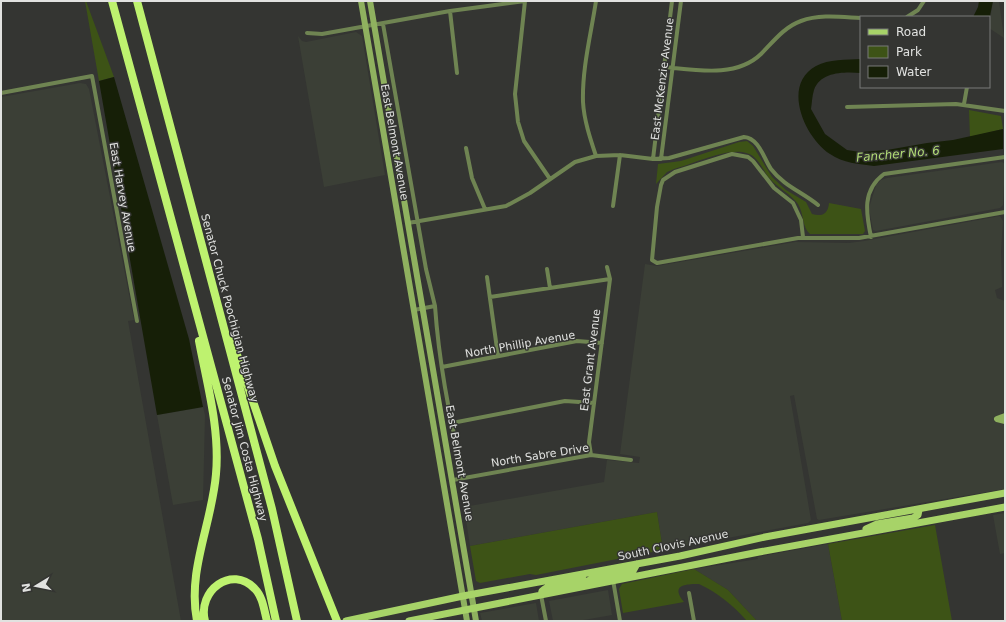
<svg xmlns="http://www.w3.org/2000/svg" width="1006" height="622" font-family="'DejaVu Sans',sans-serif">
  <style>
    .built { fill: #3b3f36 }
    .green { fill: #3d5316 }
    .water { fill: #161f07 }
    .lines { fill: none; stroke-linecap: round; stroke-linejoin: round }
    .street { stroke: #6f8452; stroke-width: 4 }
    .secondary { stroke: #8fb15f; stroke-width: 6 }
    .primary { stroke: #a7d368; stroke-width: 7 }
    .highway { stroke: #bef26f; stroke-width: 8 }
    .labels { text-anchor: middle; stroke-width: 3; stroke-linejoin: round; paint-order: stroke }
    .street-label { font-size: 11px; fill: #e1e2e0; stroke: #343532 }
    .water-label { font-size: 12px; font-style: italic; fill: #b2dd75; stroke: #343532 }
  </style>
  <rect width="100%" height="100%" fill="#343532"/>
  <path class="built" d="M993 1H999L1004 38 989 28Z
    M356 32 362 36 385 175 324 187 298 36 302 41 306 42Z
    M80 83 86 84 89 89 134 320 128 321 181 621H1V97Z
    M1002 162 1005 164 1003 205 1000 208 876 231 873 230 869 208 876 185 881 180 887 178Z
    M1000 216 1003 221 1001 251 1002 284V287L995 290 997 298 1005 301V412L1001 414 1002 423 1005 424V489L819 520 817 519 794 395 790 396 811 520 808 523 663 550 657 512 470 546 464 507 604 482 607 460 639 463 640 457 620 454 645 264 657 266 795 242 849 243 864 241Z
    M203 407 205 415 203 500 173 505 157 415Z
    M1005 513V553L1000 554 993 515Z
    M828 544 842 621H757L728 590 694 569 758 559 757 557Z
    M608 590 612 615 578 621H553L549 601Z
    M536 603 539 621H482L480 613Z"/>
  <path class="green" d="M85 1H86L114 77 99 81Z
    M969 110 1001 116 1003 129 970 137Z
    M747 141 753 146 772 177 786 190 806 202 812 214C822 217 828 214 829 203L861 209 865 231 863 234H810C802 228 804 213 798 204 791 194 778 188 770 179 764 172 761 163 754 157 736 142 695 164 674 169L667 172 656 184 658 164 681 161 739 142Z
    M657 512 663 550 536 575 530 574 480 583 476 581 470 546Z
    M935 525 952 621H842L828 544Z
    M694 569 728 590 757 621H747C733 605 718 593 699 584 688 584 669 584 684 602L623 613 619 589 622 584Z"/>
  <path class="water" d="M979 1H993L989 21V17H973L978 7Z
    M861 59V73C845 72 821 71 814 90 812 96 812 103 811 109L825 134 847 150 860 152 887 150 927 143 953 140 1003 129V149L874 166C859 164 843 163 830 154 805 138 781 85 816 66 829 59 846 60 861 59Z
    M114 77 189 339 203 407 157 415 99 81Z"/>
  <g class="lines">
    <path class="street" d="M525 1 515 94 518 122 524 141 550 179
      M450 11 457 73
      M907 17 918 10 924 1
      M383 24 426 269 435 306 414 310
      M307 33 322 34 450 11 525 1
      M665 67C696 70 736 78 761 54 773 42 784 27 801 21 820 14 841 17 861 18
      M1 93 92 76 137 321
      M964 104 967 87
      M847 107 956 104 1005 111
      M466 148 472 178 485 209
      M596 156C590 138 584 120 583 102 582 68 591 34 596 1
      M653 159 672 1
      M661 159 681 1
      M613 206 620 155
      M408 223 506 206 530 193 575 162 596 156 620 155 653 159 669 158 744 137C759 138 764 159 771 169 784 186 802 192 818 205
      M803 237 801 220 793 203 774 188 753 161 748 157 732 154 675 172 663 180 661 185 657 207 652 260 657 263 798 238H859L1005 212
      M871 237C866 213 862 190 884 174L1005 157
      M547 269 550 288
      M487 277 498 356
      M490 297 610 279
      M435 306C439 364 450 421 464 477
      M442 367 577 341 602 343
      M452 423 565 401 594 403
      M591 455 589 442 610 279 607 267
      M453 480 591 455 631 460
      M613 580 620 621
      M689 593 694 621
      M541 595 546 621"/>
    <path class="secondary" d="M361 1 467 621
      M370 1 476 621
      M1005 416 997 419 1005 421"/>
    <path class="primary" d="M866 529 877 524 913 518 918 515 919 510
      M580 585 594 578 633 571 637 564
      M541 595 542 591C552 582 571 585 583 579
      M346 621 463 596 680 556 765 537 1005 493
      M409 621 759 552 1005 507"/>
    <path class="highway" d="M112 1 258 539 276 621
      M137 1 272 509 297 621
      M231 337 275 466 337 621
      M197 621C187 570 212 524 216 474 220 429 207 384 199 341
      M205 621C197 591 232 564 255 589 263 597 264 610 267 621"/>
  </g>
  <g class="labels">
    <g class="street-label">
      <text transform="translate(662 79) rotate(-83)" y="4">East McKenzie Avenue</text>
      <text transform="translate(395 142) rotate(80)" y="4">East Belmont Avenue</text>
      <text transform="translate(123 197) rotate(80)" y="4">East Harvey Avenue</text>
      <text transform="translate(230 308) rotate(75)" y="4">Senator Chuck Poochigian Highway</text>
      <text transform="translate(520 344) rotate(-10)" y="4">North Phillip Avenue</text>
      <text transform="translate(590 360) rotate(-83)" y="4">East Grant Avenue</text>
      <text transform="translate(245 449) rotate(75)" y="4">Senator Jim Costa Highway</text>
      <text transform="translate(540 455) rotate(-9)" y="4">North Sabre Drive</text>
      <text transform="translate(460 463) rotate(80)" y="4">East Belmont Avenue</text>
      <text transform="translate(673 545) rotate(-12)" y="4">South Clovis Avenue</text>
    </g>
    <g class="water-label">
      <text transform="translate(898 154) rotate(-5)" y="4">Fancher No. 6</text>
    </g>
  </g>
  <rect width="1006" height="622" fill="none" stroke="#e1e2e0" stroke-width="4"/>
  <rect x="860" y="16" width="130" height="72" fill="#343532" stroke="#797a78"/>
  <rect x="868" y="29" width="20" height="6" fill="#a7d368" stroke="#797a78"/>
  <text x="896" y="36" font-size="12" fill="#e1e2e0">Road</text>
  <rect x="868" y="46" width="20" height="12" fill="#3d5316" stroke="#797a78"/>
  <text x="896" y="56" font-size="12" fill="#e1e2e0">Park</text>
  <rect x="868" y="66" width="20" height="12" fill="#161f07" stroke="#797a78"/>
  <text x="896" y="76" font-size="12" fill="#e1e2e0">Water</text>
  <g transform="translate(36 586) rotate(260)" stroke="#343532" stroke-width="3" paint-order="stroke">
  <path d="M0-3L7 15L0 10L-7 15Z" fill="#e1e2e0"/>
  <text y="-6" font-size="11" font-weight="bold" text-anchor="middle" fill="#e1e2e0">N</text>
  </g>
</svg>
